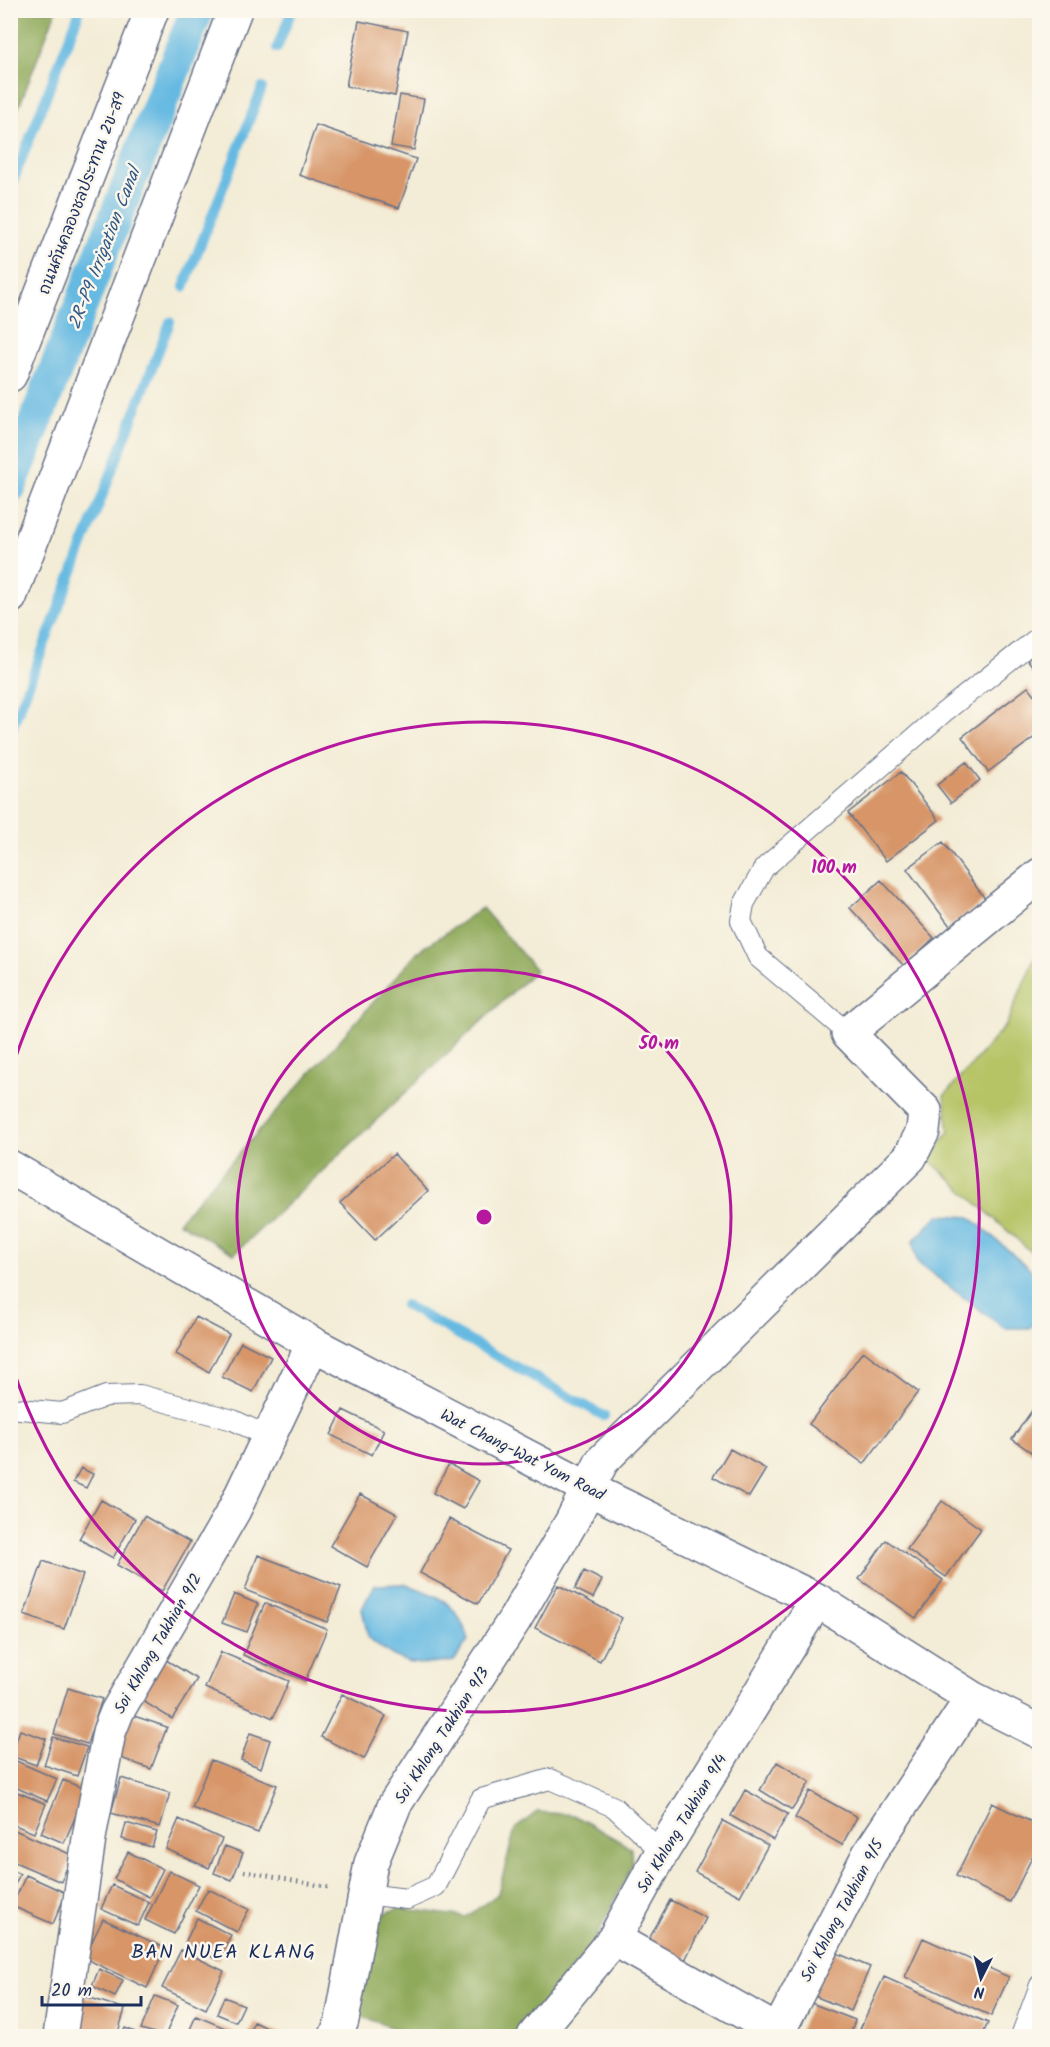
<svg xmlns="http://www.w3.org/2000/svg" width="1050" height="2047" font-family="Kalam,'Playpen Sans Thai',sans-serif">
  <style>
    .green { fill: #b6c466; stroke: #687a62; stroke-width: 1.5 }
    .forest { fill: #90aa5b; stroke: #566c5c; stroke-width: 1.5 }
    .water { fill: #66bae2; stroke: #4074a0; stroke-width: 1.5 }
    .lines { fill: none; stroke-linecap: round; stroke-linejoin: round }
    .stream { stroke: #66bae2; stroke-width: 10 }
    .canal { stroke: #66bae2; stroke-width: 34 }
    .building { fill: #d79567 }
    .service-casing { stroke: #677188; stroke-width: 22 }
    .minor-casing { stroke: #677188; stroke-width: 36 }
    .tertiary-casing { stroke: #677188; stroke-width: 36 }
    .path { stroke: #677188; stroke-width: 4; stroke-dasharray: 1.5 4.5; stroke-linecap: butt }
    .service { stroke: #fff; stroke-width: 20 }
    .minor { stroke: #fff; stroke-width: 33 }
    .tertiary { stroke: #fff; stroke-width: 33 }
    .ring { fill: none; stroke: #b5179e; stroke-width: 3 }
    .labels { text-anchor: middle; stroke-width: 5; stroke-linejoin: round; paint-order: stroke }
    .street-label { font-size: 16px; fill: #1b2f5e; stroke: #fbf7ec }
    .water-label { font-size: 18px; font-style: italic; fill: #325986; stroke: #fbf7ec }
    .quarter-label { font-size: 20px; letter-spacing: 1.5px; fill: #1b2f5e; stroke: #fbf7ec }
    .centre { fill: #b5179e; stroke: #fbf7ec; stroke-width: 3 }
    .ring-label { font-size: 18px; text-anchor: middle; font-weight: bold; fill: #b5179e; stroke: #fbf7ec; stroke-width: 5; stroke-linejoin: round; paint-order: stroke }
  </style>
  <rect width="100%" height="100%" fill="#fbf7ec"/>
  <filter id="ink" filterUnits="userSpaceOnUse"><feTurbulence type="fractalNoise" baseFrequency=".0167" numOctaves="2"/><feDisplacementMap in="SourceGraphic" scale="12" xChannelSelector="R" yChannelSelector="G"/><feConvolveMatrix kernelMatrix="1 2 1 2 8 2 1 2 1" color-interpolation-filters="sRGB"/></filter>
  <filter id="wash" filterUnits="userSpaceOnUse"><feTurbulence type="fractalNoise" baseFrequency=".008" numOctaves="4" result="noise"/><feDisplacementMap in="SourceGraphic" scale="24" xChannelSelector="R" yChannelSelector="G"/><feGaussianBlur stdDeviation="1.35" result="paint"/><feColorMatrix in="noise" values="0 0 0 0 0 0 0 0 0 0 0 0 0 0 0 0 0 1.4 0 .05"/><feComposite in="paint" operator="in"/></filter>
  <g filter="url(#wash)">
    <rect width="100%" height="100%" fill="#f3ecd6"/>
    <path class="green" d="M1039 948 1040 1259H1039L929 1160 949 1131 944 1096 1006 1025Z"/>
    <path class="forest" d="M11 10 56 11 11 127 10 11Z
      M482 908 536 970 234 1254 178 1222 418 952Z
      M537 1812 574 1815 631 1848 632 1865 595 1940 519 2036H413L353 2013 371 1918 399 1908 466 1917 498 1894 515 1829Z"/>
    <path class="water" d="M939 1215 970 1217 1039 1277V1317L1030 1328H1004L917 1262 913 1241Z
      M406 1584C440 1597 458 1602 468 1640L454 1661C412 1668 400 1664 368 1637L362 1608 375 1585Z"/>
    <g class="lines">
      <path class="stream" d="M277 48 292 10
        M10 189 80 10
        M184 287 262 88
        M10 733 170 322
        M405 1305 604 1416"/>
      <path class="canal" d="M10 486 197 10"/>
    </g>
    <g id="blocks">
      <path class="building" d="M359 21 408 31 395 96 346 86Z
        M400 95 424 99 414 150 391 146Z
        M316 125 416 159 399 208 299 175Z
        M1040 650V676L1027 659Z
        M1028 687 1040 702V733L988 772 962 737Z
        M966 762 980 780 951 803 937 785Z
        M901 772 939 820 886 861 848 813Z
        M943 842 986 900 950 926 907 869Z
        M881 880 934 938 904 966 850 908Z
        M394 1154 428 1191 375 1240 340 1203Z
        M196 1317 229 1334 209 1372 176 1354Z
        M241 1342 271 1357 253 1392 222 1377Z
        M863 1351 918 1392 864 1464 809 1424Z
        M1033 1409 1040 1413V1458L1012 1439Z
        M343 1410 384 1430 372 1455 331 1435Z
        M730 1449 766 1469 749 1497 713 1477Z
        M449 1464 479 1481 463 1509 433 1493Z
        M81 1468 93 1474 86 1488 73 1482Z
        M360 1494 397 1514 367 1567 330 1546Z
        M101 1500 135 1519 113 1558 79 1539Z
        M942 1501 981 1529 946 1577 907 1549Z
        M144 1516 190 1542 162 1591 117 1565Z
        M449 1519 508 1550 478 1604 420 1573Z
        M886 1540 943 1580 916 1618 859 1579Z
        M258 1555 341 1587 327 1622 245 1590Z
        M43 1561 83 1575 64 1629 24 1615Z
        M584 1571 602 1580 593 1598 575 1589Z
        M558 1585 622 1618 600 1661 535 1628Z
        M234 1594 258 1604 247 1632 222 1623Z
        M265 1603 327 1629 305 1681 243 1655Z
        M221 1652 289 1681 273 1718 205 1688Z
        M158 1655 197 1679 172 1719 133 1695Z
        M68 1688 102 1699 87 1744 54 1734Z
        M342 1694 386 1716 364 1759 321 1737Z
        M125 1713 167 1727 151 1769 110 1754Z
        M20 1730 46 1739 36 1765 11 1756Z
        M250 1733 270 1740 261 1768 241 1760Z
        M53 1737 87 1747 77 1776 44 1765Z
        M14 1760 57 1779 47 1801 10 1785V1768Z
        M211 1760 277 1785 258 1833 192 1808Z
        M777 1762 810 1782 792 1810 760 1790Z
        M121 1778 170 1793 160 1827 111 1813Z
        M63 1780 87 1790 64 1843 41 1833Z
        M10 1789 46 1804 34 1833 10 1823Z
        M745 1790 788 1814 773 1840 731 1816Z
        M810 1791 857 1817 842 1845 795 1818Z
        M992 1803 1040 1826V1841L1010 1902 956 1876Z
        M179 1819 222 1839 209 1868 166 1849Z
        M723 1821 768 1845 740 1896 695 1872Z
        M126 1823 157 1832 152 1847 122 1839Z
        M10 1828 72 1855 61 1882 10 1860Z
        M225 1846 243 1853 232 1880 214 1873Z
        M128 1852 163 1869 149 1897 114 1879Z
        M10 1870 20 1874 10 1895Z
        M169 1871 199 1885 174 1934 145 1920Z
        M26 1875 66 1893 53 1924 12 1906Z
        M112 1885 149 1902 138 1926 101 1909Z
        M208 1889 249 1909 237 1932 196 1911Z
        M670 1900 706 1918 685 1960 648 1941Z
        M197 1918 231 1935 218 1960 185 1943Z
        M103 1919 165 1948 147 1988 84 1958Z
        M923 1938 1009 1977 991 2016 905 1977Z
        M181 1950 224 1971 206 2009 162 1988Z
        M832 1951 870 1967 851 2011 812 1995Z
        M99 1969 123 1980 115 1997 92 1986Z
        M884 1977 988 2023 982 2036H877L860 2029Z
        M81 1995 125 2009 117 2036H68Z
        M155 1996 178 2005 165 2036 141 2029Z
        M224 1997 244 2005 236 2022 217 2014Z
        M811 2003 855 2020 850 2035 854 2036H797Z
        M196 2016 237 2033 236 2036H187Z
        M254 2022 286 2036H248Z
        M125 2028 140 2034 139 2036H122Z"/>
    </g>
  </g>
  <g filter="url(#ink)">
    <use href="#blocks" fill-opacity="0" stroke="#677188" stroke-width="1.5"/>
    <g class="lines">
      <g class="service-casing">
        <path id="service" d="M848 1033 758 957 741 921 744 904 764 868 943 713 1040 636
          M10 1408 62 1413 106 1396 140 1395 233 1420 269 1437
          M365 1894 407 1899 436 1886 481 1799 550 1779 614 1807 662 1852
          M1021 2036 1040 1985"/>
      </g>
      <g class="minor-casing">
        <path id="minor" d="M10 597 235 10
          M10 1167 313 1344 587 1488 817 1600 972 1698 1040 1732
          M614 1939 777 2031
          M60 2036 90 1832 109 1732 117 1712 234 1510 313 1344
          M336 2036 342 2020 371 1863 395 1804 515 1619 572 1521 602 1461 910 1157 923 1131 925 1111 848 1033 1040 875
          M534 2036 614 1939 662 1852 817 1600
          M776 2036 869 1854 972 1698"/>
      </g>
      <g class="tertiary-casing">
        <path id="tertiary" d="M10 375 152 10"/>
      </g>
      <path class="path" d="M244 1871 332 1888"/>
      <use href="#service" class="service"/>
      <use href="#minor" class="minor"/>
      <use href="#tertiary" class="tertiary"/>
    </g>
  </g>
  <g class="ring">
    <circle cx="484" cy="1217" r="247"/>
    <path d="M11 1072A495 495 0 1 1 11 1362"/>
  </g>
  <g class="labels">
    <g class="street-label">
      <text transform="translate(81 193) rotate(-69)" y="6">ถนนคันคลองชลประทาน 2ข-ส9</text>
      <text transform="translate(523 1454) rotate(27)" y="6">Wat Chang-Wat Yom Road</text>
      <text transform="translate(157 1643) rotate(-60)" y="6">Soi Khlong Takhian 9/2</text>
      <text transform="translate(441 1735) rotate(-57)" y="6">Soi Khlong Takhian 9/3</text>
      <text transform="translate(681 1823) rotate(-59)" y="6">Soi Khlong Takhian 9/4</text>
      <text transform="translate(841 1910) rotate(-62)" y="6">Soi Khlong Takhian 9/5</text>
    </g>
    <g class="water-label">
      <text transform="translate(104 248) rotate(-69)" y="6">2R-P9 Irrigation Canal</text>
    </g>
    <g class="quarter-label">
      <text x="224" y="1958">BAN NUEA KLANG</text>
    </g>
  </g>
  <circle cx="484" cy="1217" r="9" class="centre"/>
  <g class="ring-label">
    <text x="834" y="873">100 m</text>
    <text x="659" y="1049">50 m</text>
  </g>
  <rect width="1050" height="2047" fill="none" stroke="#fbf7ec" stroke-width="36"/>
  <g transform="translate(981 1978) rotate(186)" stroke="#fbf7ec" stroke-width="4.5" paint-order="stroke">
  <path d="M0-4.5L10 22L0 15L-10 22Z" fill="#1b2f5e"/>
  <text y="-9" font-size="16" font-weight="bold" text-anchor="middle" fill="#1b2f5e">N</text>
  </g>
  <path d="M42 1996v9h99v-9" fill="none" stroke="#1b2f5e" stroke-width="3"/>
  <text x="51" y="1996" font-size="18" fill="#1b2f5e" stroke="#fbf7ec" stroke-width="4.5" paint-order="stroke">20 m</text>
</svg>
